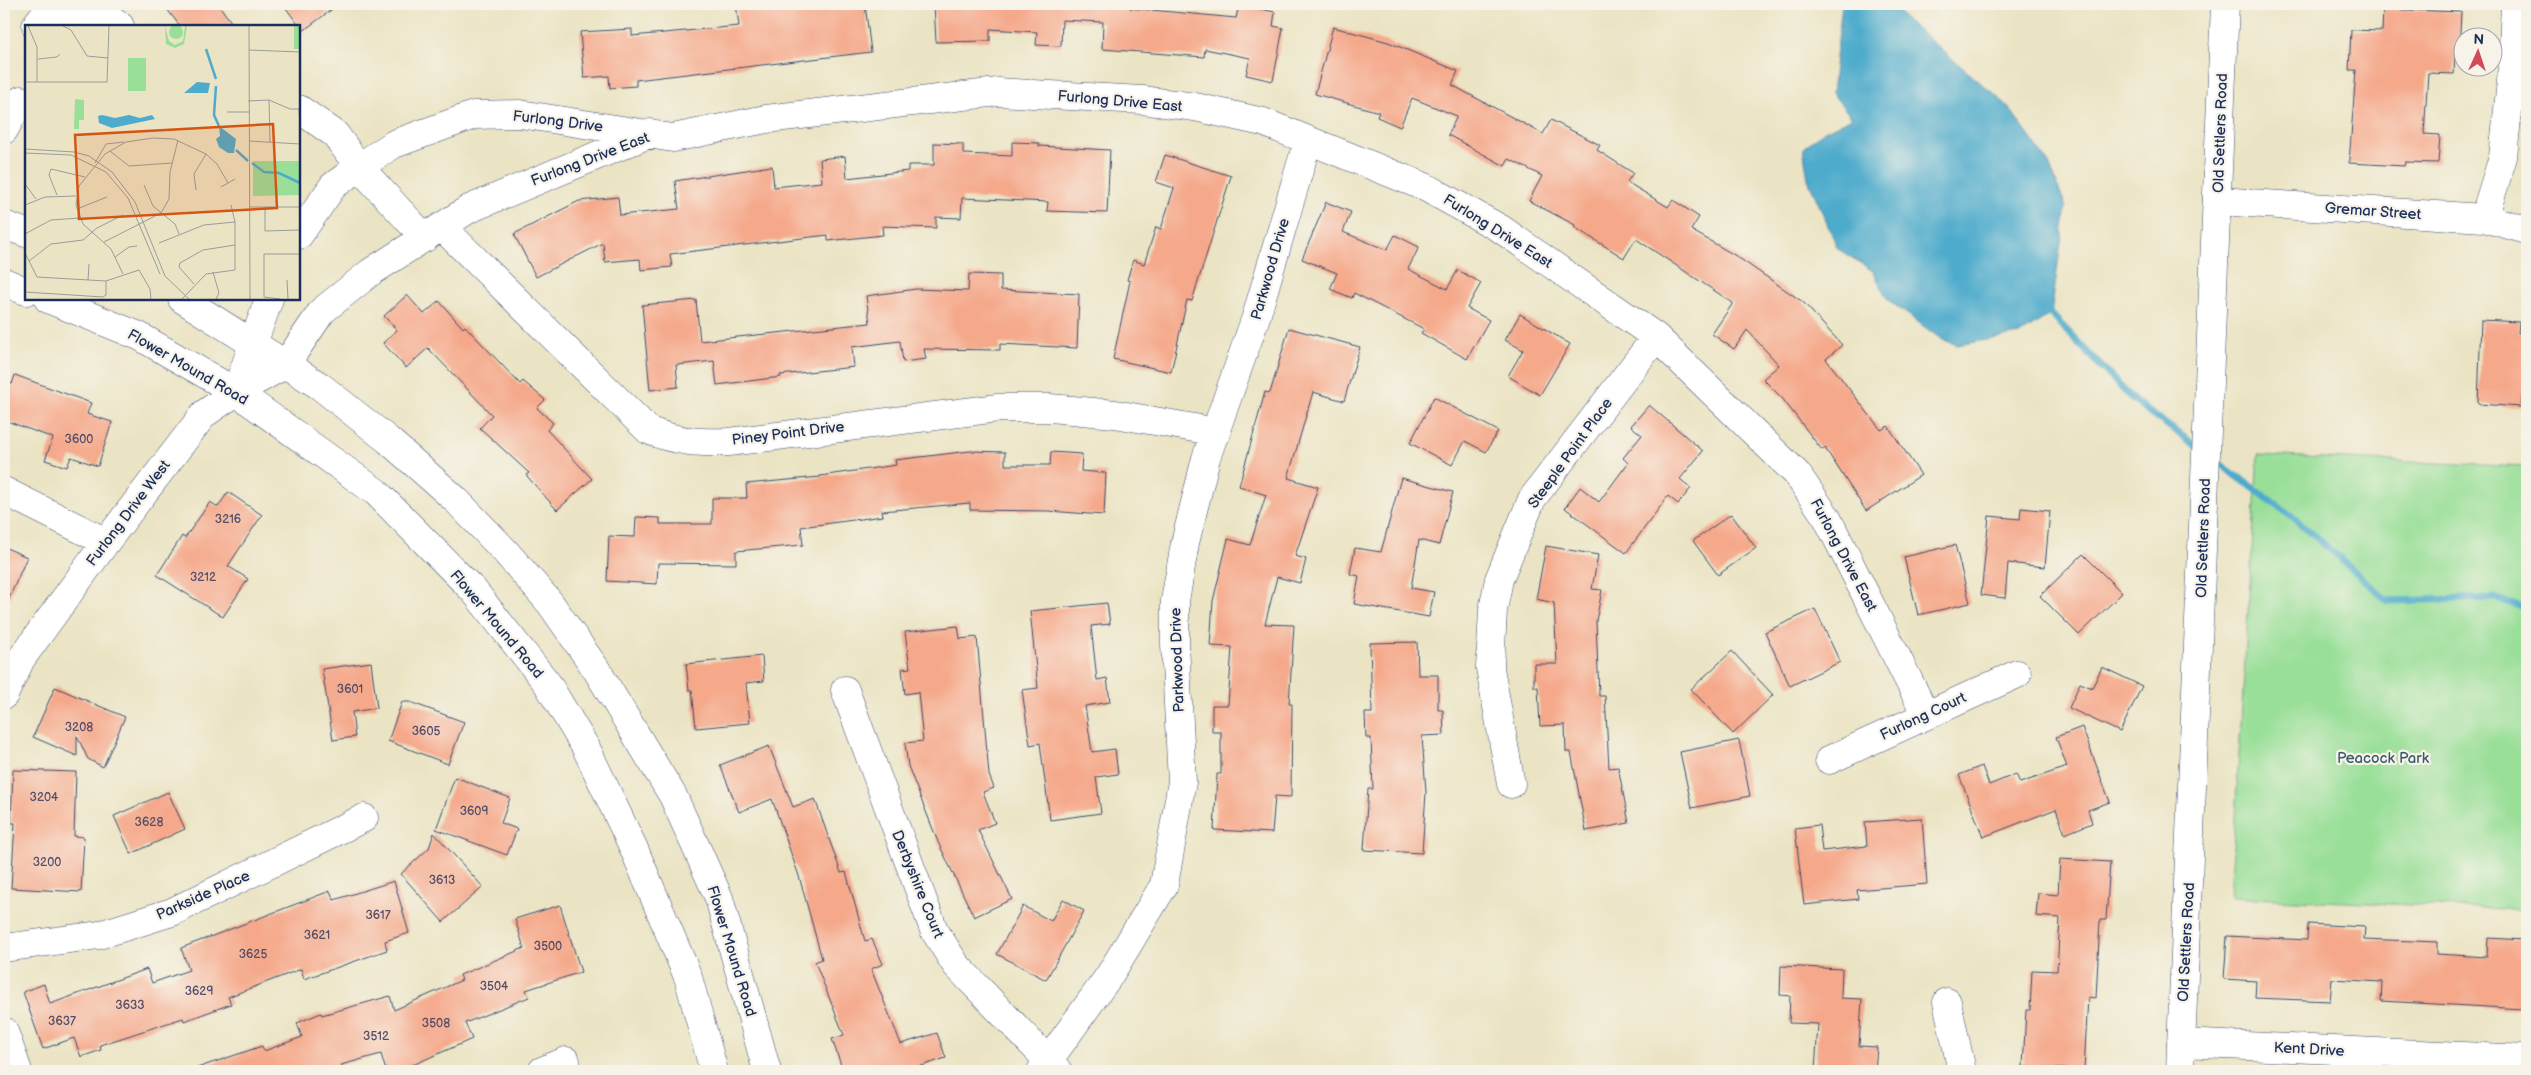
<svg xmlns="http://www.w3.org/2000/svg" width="2531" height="1075" font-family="'Balsamiq Sans',sans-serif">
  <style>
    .green { fill: #99df98; stroke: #5a877b }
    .water { fill: #4eabcc; stroke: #346d95 }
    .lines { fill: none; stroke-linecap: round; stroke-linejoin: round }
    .stream { stroke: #4eabcc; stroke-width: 7 }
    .building { fill: #f5a88a }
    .minor-casing { stroke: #3a4a6d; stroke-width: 29 }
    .major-casing { stroke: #3a4a6d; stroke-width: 29 }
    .minor { stroke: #fff; stroke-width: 28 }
    .major { stroke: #fff; stroke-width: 28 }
    .labels { text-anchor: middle; stroke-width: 4.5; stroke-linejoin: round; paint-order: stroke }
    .number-label { font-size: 12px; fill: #524d69 }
    .street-label { font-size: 15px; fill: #1b2f5e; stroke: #f7f3e8 }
    .park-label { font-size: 15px; fill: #3a5b6c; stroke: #f7f3e8 }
    .inset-river { fill: none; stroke: #4eabcc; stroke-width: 2.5 }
    .inset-road { fill: none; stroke: #989c9b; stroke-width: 1 }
    .view { fill: #d45514; fill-opacity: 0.15; stroke: #d45514; stroke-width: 2.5 }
    .inset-edge { fill: none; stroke: #1b2f5e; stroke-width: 2.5 }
  </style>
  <rect width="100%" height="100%" fill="#f7f3e8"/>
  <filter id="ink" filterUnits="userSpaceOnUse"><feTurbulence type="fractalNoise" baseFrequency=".02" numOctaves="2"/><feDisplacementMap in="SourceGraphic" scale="10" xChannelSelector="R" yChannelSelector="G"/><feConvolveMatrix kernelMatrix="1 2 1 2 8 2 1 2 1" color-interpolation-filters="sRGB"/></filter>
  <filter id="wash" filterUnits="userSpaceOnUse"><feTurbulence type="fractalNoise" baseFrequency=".0096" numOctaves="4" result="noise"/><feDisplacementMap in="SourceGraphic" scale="20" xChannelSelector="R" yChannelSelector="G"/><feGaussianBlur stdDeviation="1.12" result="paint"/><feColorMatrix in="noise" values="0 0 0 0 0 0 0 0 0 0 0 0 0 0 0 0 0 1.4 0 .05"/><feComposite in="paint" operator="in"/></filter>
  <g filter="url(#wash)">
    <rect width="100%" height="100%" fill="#ebe4c4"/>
    <path class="green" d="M2258 455 2527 467V910L2230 897Z"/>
    <path class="water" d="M1842 4H1891L1906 20 2007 105 2049 164 2066 207 2051 314 2020 334 1958 345 1941 339 1888 300 1873 271 1838 249 1808 179 1803 148 1826 130 1852 118 1832 93Z"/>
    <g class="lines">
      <path class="stream" d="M2049 307 2051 314 2134 401 2200 449
        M2212 458 2293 517 2388 601 2494 598 2527 608"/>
    </g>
    <g id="blocks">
      <path class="building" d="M163 4H218L234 26H180Z
        M283 4H339L303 31Z
        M736 4H865L871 52 636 80V86L610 88 609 76 584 78 580 32 632 29V36L739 26Z
        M934 4H1130V8L1236 18 1239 5 1275 12 1273 26 1283 28 1273 81 1246 75 1250 58 1205 49 1204 57 1102 49 1103 22 1062 20 1061 46 1036 45 1037 32 990 29V41L936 42Z
        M2383 9 2461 12 2459 53H2455L2454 74 2428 73 2424 134 2440 135 2438 163 2405 162 2404 166 2349 163 2356 70H2349L2351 30 2382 31Z
        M1333 27 1388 42 1458 71 1452 85 1543 134 1551 120 1600 145 1597 150 1633 173 1627 182 1668 207 1673 200 1699 217 1691 230 1736 256 1803 302 1842 345 1826 359 1881 430 1888 426 1921 475 1866 511 1825 448 1822 450 1782 398 1763 379 1779 365 1747 330 1734 349 1712 334 1733 303 1636 239 1624 258 1574 227 1575 225 1529 201 1542 176 1509 159 1505 166 1448 135 1457 116 1412 98 1400 127 1377 117 1379 112 1315 94Z
        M1012 142 1039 143V146L1110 150 1107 213 1047 211 1048 202 962 198 961 218 936 217V228L882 226 883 235 828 241V235L670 254 672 267 641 270 640 259 605 262 603 243 536 277 514 234 579 201 618 197 620 215 679 209 675 181 772 166 774 187 822 182 820 159 845 156 847 178 908 171V165H934V143L963 144V154L1012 156Z
        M1165 155 1231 176 1192 301 1187 300 1171 372 1113 359 1130 281 1127 280 1133 260 1144 264 1156 227 1161 229 1174 188 1156 182Z
        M1326 202 1351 212 1343 232 1387 250 1395 235 1419 247 1408 269 1447 289 1458 270 1481 283 1467 308 1489 320 1467 359 1421 333 1424 329 1354 293 1352 298 1330 289 1337 273 1302 259Z
        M969 274 1001 275V290L1079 294 1077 348 1000 344V350L924 349 926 359 903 362 900 341 852 347 854 367 780 375 781 377 717 385 714 361 676 365 678 387 650 390 642 305 696 300 700 341 870 323 866 296 916 289 968 291Z
        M407 295 424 314 439 301 463 328 465 326 520 384 523 381 545 400 537 408 553 423 547 430 592 479 557 510 526 475 529 473 480 428 492 415 428 348 406 368 383 343 397 330 384 316Z
        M1520 314 1570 344 1540 395 1508 376 1523 350 1505 340Z
        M2481 320 2519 322 2518 333H2527V396H2522L2521 407 2478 404Z
        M1289 328 1360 347 1344 401 1313 392 1288 478 1318 487 1295 556 1306 559 1300 583 1277 577 1265 624 1294 625 1289 704H1292L1291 797 1275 796 1272 833 1214 830 1217 774H1221V732H1212V705H1228L1232 647 1210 646 1213 601 1228 539 1250 545 1266 495 1239 486 1265 392 1270 393Z
        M15 375 91 403 87 414 112 422 98 466 71 457 67 467 45 460 53 438 4 420V381L12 384Z
        M1434 397 1498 431 1486 452 1465 441 1452 465 1410 443Z
        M1649 405 1703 451 1680 479 1691 488 1678 504 1668 496 1626 553 1565 508 1580 487 1599 502 1628 463 1623 458 1642 435 1631 426Z
        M970 451 1005 452V465H1050L1051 452 1082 454 1081 471 1106 473 1104 515 1048 511 970 510V503L882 511 883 516 801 527 803 545 736 551V564L658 563 657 584 607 581 609 536 635 537 636 517 660 518V524H712V498H747L746 484 820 477V476L896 465 895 460Z
        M1401 478 1453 492 1439 545 1419 540 1411 588 1434 592 1429 617 1354 604 1359 576 1350 574 1355 548 1381 552Z
        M228 492 262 515 228 566 248 579 223 617 157 575 182 536 185 538 210 502 218 507Z
        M2021 508 2050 511 2045 567 2008 563 2005 598 1981 595 1989 516 2020 519Z
        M1731 514 1756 548 1718 575 1693 541Z
        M1955 545 1970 603 1918 615 1904 557Z
        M1546 546 1598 555 1592 589 1602 590 1596 621 1599 696H1605L1609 768 1618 767 1629 823 1586 831 1571 752H1566L1565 725 1540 726 1538 687H1534V664H1557L1554 603 1536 599Z
        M4 547 27 557 4 610Z
        M2083 554 2122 593 2079 635 2040 596Z
        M1107 603 1110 624 1091 626 1097 680 1107 678 1110 702 1085 706 1092 752 1115 749 1118 774 1096 777 1101 813 1050 820 1040 743 1030 745 1022 690 1038 688 1030 611Z
        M1815 609 1840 662 1790 686 1765 632Z
        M958 626 960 639 977 637 989 775 994 788 983 792 995 823 978 830 1012 899 974 917 938 842 908 766 905 743 923 741 918 692 905 694 902 669 910 668 905 632Z
        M1417 642 1418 675H1438V710H1443L1444 735 1422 736 1426 792 1422 853 1364 850 1368 789H1373L1371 738H1366L1365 713H1372L1370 643Z
        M1732 651 1773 695 1733 734 1691 689Z
        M762 656 764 681 746 683 750 723 696 728 692 690H689L686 664Z
        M371 662 377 708 352 712 355 737 333 740 322 669Z
        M2102 667 2142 686 2120 732 2069 708 2080 683 2092 688Z
        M55 687 125 717 103 767 88 759 77 736V756L33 737Z
        M402 702H410L464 722 448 764 388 741Z
        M2082 727 2110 802 2088 810 2092 823 2065 834 2056 809 1983 837 1959 775 1982 766 1989 785 2016 774 2020 783 2067 767 2056 737Z
        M1739 740 1750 796 1692 808 1680 752Z
        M769 746 793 807 815 799 841 873 846 872 865 941 872 939 883 964 871 969 901 1044 937 1033 946 1058 906 1071H843L832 1039 844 1035 815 962 822 959 799 876 772 799 739 812 720 765Z
        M13 770 76 772 74 836 84 837 81 892 11 888 15 823H11Z
        M455 777 510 798 501 823 517 829 507 855 436 829Z
        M168 792 185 829 131 854 114 816Z
        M1922 818 1927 884 1857 890 1858 899 1804 905 1795 828 1819 825 1822 851 1867 846 1865 822Z
        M434 833 483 887 443 922 401 874 429 848Z
        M2060 859 2110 862 2106 920H2100L2096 998 2088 997 2084 1070 2023 1067 2026 1010H2030L2032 970 2057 971 2060 918 2036 916 2038 893 2058 895Z
        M394 881 409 933 385 941 387 950 304 979 301 969 228 997 231 1004 184 1021 183 1018 100 1045 101 1050 81 1057 74 1038 43 1049 23 992 44 984 50 1004 147 969 152 983 189 970 181 948 330 891 334 900Z
        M1063 899 1084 911 1046 980 997 954 1023 906 1051 921Z
        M560 905 581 972 526 990 529 997 465 1023 472 1039 415 1064 392 1071H386L381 1054 341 1065 344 1071H198L197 1068 262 1046 264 1051 302 1037 297 1023 321 1013 322 1015 390 996 394 1010 462 980 460 975 524 948 515 919Z
        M2308 924 2365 927 2364 939 2437 942V954L2487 957 2488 938 2526 940 2523 1009 2381 1001 2382 982 2332 979 2330 1001 2255 998 2256 981 2224 979 2227 936 2307 940Z
        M1781 966 1842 969 1841 998 1862 999 1859 1046 1877 1047 1875 1071H1815L1818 1024 1789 1023 1790 996 1780 995Z"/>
    </g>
  </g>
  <g filter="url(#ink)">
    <use href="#blocks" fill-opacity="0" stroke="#3a4a6d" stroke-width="1"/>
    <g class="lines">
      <g class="minor-casing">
        <path id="minor" d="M36 26C48 0 91 17 114 21L120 26
          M299 109 335 134 359 167 425 238
          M4 130 21 100 26 102
          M2217 201 2484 218 2527 230
          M2484 218 2503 157 2512 71 2515 4
          M442 227 648 430C676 442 700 443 729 442L998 408H1050L1115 414 1217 432
          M299 235 333 186 359 167 394 144 474 115 520 114 673 138 766 119 998 92 1142 100 1195 107 1263 122 1425 187 1501 229 1656 337 1797 474 1827 518 1926 715
          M236 392 269 299
          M4 491 106 542
          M845 690 934 930 956 965 1058 1071
          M4 695 21 659 106 542 204 414 236 392 286 364 322 311 371 272 469 209 651 133
          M1829 760 2017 674
          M1511 784 1490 668 1493 610 1499 579 1532 499 1656 337
          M4 948 99 935 172 912 364 818
          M1947 1002 1962 1071
          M4 1031 18 1071
          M2181 1043 2527 1059
          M542 1071 566 1061
          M1041 1071 1109 976 1164 885 1182 782 1175 644V601L1185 543 1206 458 1256 317 1308 140"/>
      </g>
      <g class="major-casing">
        <path id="major" d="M4 225 26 233
          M4 282 26 291
          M48 299 139 336 236 392 376 492 474 591 547 683 586 748 634 849 688 977 714 1071
          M182 299 320 386 388 440 455 499 504 550 550 603 596 669 673 796 719 898 767 1071
          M2180 1071 2225 4"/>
      </g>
      <use href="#minor" class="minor"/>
      <use href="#major" class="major"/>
    </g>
  </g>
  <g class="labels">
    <g class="number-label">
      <text x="79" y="443">3600</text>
      <text x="228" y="523">3216</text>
      <text x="203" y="581">3212</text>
      <text x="350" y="693">3601</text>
      <text x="79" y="731">3208</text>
      <text x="426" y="735">3605</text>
      <text x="44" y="801">3204</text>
      <text x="474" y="815">3609</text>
      <text x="149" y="826">3628</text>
      <text x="47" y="866">3200</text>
      <text x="442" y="884">3613</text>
      <text x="378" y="919">3617</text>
      <text x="317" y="939">3621</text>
      <text x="548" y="950">3500</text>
      <text x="253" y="958">3625</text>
      <text x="494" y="990">3504</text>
      <text x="199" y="995">3629</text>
      <text x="130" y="1009">3633</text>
      <text x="62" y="1025">3637</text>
      <text x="436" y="1027">3508</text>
      <text x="376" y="1040">3512</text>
    </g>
    <g class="street-label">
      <text transform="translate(1120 101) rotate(5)" y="5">Furlong Drive East</text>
      <text transform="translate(558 121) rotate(7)" y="5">Furlong Drive</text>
      <text transform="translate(2220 133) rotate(-88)" y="5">Old Settlers Road</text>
      <text transform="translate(590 159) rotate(-21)" y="5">Furlong Drive East</text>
      <text transform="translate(2373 211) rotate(4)" y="5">Gremar Street</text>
      <text transform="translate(1498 231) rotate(32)" y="5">Furlong Drive East</text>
      <text transform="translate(1270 269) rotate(-74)" y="5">Parkwood Drive</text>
      <text transform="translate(188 367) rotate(30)" y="5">Flower Mound Road</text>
      <text transform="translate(788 433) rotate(-7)" y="5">Piney Point Drive</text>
      <text transform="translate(1570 453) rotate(-54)" y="5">Steeple Point Place</text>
      <text transform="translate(128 513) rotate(-53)" y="5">Furlong Drive West</text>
      <text transform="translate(2203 538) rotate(-88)" y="5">Old Settlers Road</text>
      <text transform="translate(1844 555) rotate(62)" y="5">Furlong Drive East</text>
      <text transform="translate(497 624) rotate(50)" y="5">Flower Mound Road</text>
      <text transform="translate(1177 660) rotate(-92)" y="5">Parkwood Drive</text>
      <text transform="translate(1923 716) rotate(-25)" y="5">Furlong Court</text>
      <text transform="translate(918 884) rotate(68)" y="5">Derbyshire Court</text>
      <text transform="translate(203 895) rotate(-24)" y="5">Parkside Place</text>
      <text transform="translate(2186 942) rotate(-87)" y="5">Old Settlers Road</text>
      <text transform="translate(732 951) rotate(73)" y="5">Flower Mound Road</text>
      <text transform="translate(2309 1049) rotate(3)" y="5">Kent Drive</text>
    </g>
    <g class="park-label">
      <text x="2383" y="763">Peacock Park</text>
    </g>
  </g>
  <g transform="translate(25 25)">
    <rect width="275" height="275" fill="#ebe4c4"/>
    <path d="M144 7a7 7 0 1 1 14 0a7 7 0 1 1-14 0ZM140 1 144 16 150 20 158 16 160 1H162L159 19 150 23 141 19ZM269 1H275V24H269ZM103 33H121V66H103ZM50 74 59 75V95H54V104H49ZM228 136H275V170L228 171Z" fill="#99df98"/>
    <path d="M172 57 185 58 183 68H159ZM104 90 115 93 127 90 130 94 87 103 74 98 73 91 77 90 90 93ZM194 101 211 114 209 128H203L194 122 191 114 195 111Z" fill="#4eabcc"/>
    <path class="inset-river" d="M181 24 191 54M191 61 189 90 194 101M211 125 223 136M227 138 239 147 254 148 275 158"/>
    <path class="inset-road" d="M3 1 12 22V57M38 1 46 5 62 31 83 33M224 1 225 274M224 25 275 27M13 34 32 32 35 29M0 57H82L84 1M244 75 245 117M223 76 244 75 265 84H274L275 104M0 79V100M202 87H224M224 116 275 119M0 124 49 127 64 131 87 147 110 177 140 251 164 274M85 126 104 141 147 138M0 128 46 130 81 147 103 173 135 249M70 138 81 119 99 117M0 159 11 174M119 160 128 181 150 199 154 209M196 162 210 154M171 165 169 149 181 129M32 170 24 150 26 144 60 152M0 180 20 172 51 171M224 182H275M240 182V206L275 205M52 184 82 172M0 209 26 195 55 193M79 217 136 188 144 174 145 147 153 115M134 218 179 200 210 197M0 228 12 252 81 256 114 245 125 264 126 274M90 232 104 222 112 221M4 236 26 219 58 215 72 203 98 190M188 247 194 268 191 274M98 249 86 224 58 199 51 180 54 161 80 129 101 117 128 113 149 114 181 129 192 139 203 158M63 255 64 239M262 255 263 274M169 259 154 242 155 238 178 225 210 220M0 267 78 272 81 270V256M157 274 181 249 210 245V197L206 180M255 274 239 272V229H275"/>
    <path class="view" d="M248 99 252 183 54 194 50 110Z"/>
    <rect width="275" height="275" class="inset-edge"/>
  </g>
  <rect width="2531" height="1075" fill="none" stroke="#f7f3e8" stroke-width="20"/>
  <g transform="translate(2478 52) rotate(3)"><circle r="24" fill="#f7f3e8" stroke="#9fa5b1"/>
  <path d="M0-4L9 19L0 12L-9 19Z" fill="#d1495b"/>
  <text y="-8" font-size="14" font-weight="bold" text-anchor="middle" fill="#1b2f5e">N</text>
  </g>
</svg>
